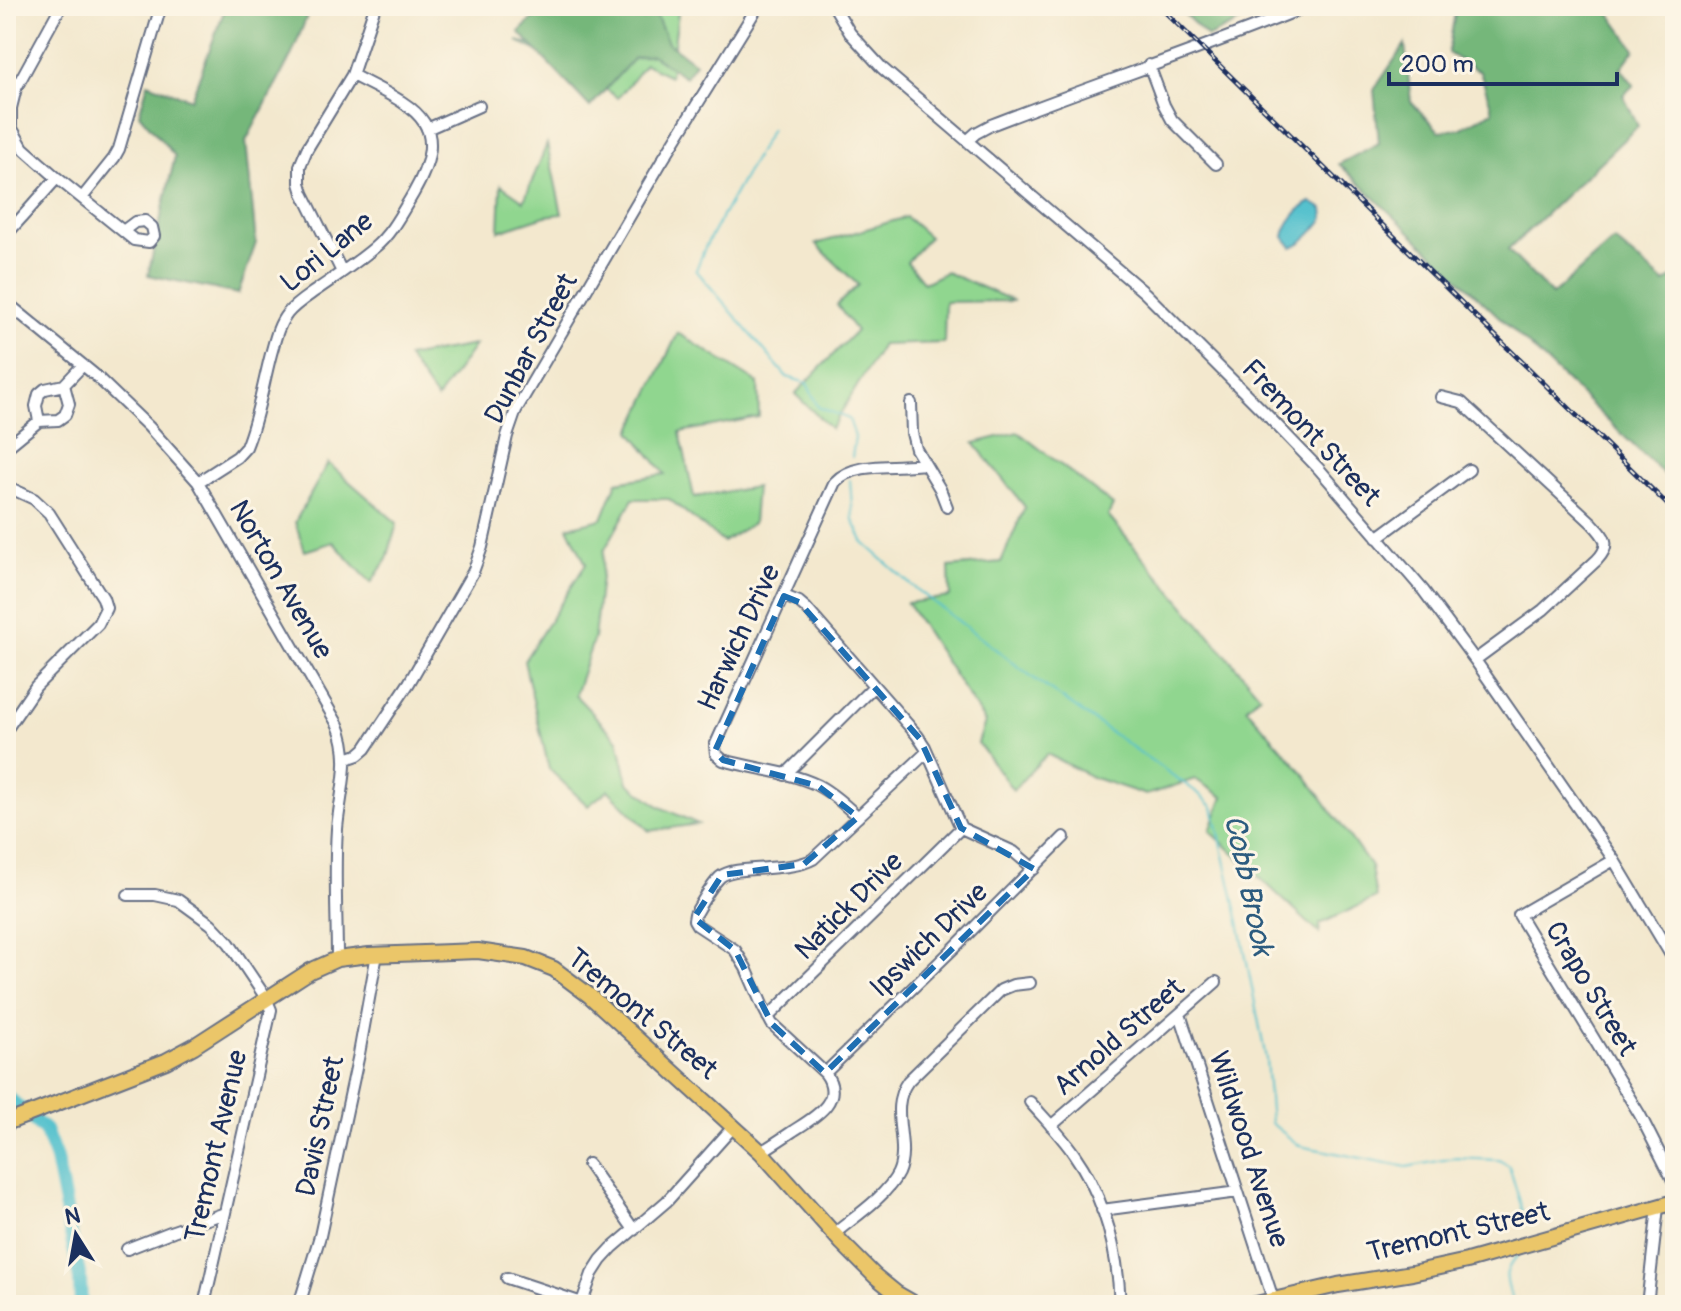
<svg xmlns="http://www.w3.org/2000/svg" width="1681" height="1311" font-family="Pangolin,sans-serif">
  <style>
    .green { fill: #90d68f; stroke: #568276; stroke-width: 2 }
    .forest { fill: #74b77a; stroke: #48736c; stroke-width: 2 }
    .water { fill: #54c1cd; stroke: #387896; stroke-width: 2 }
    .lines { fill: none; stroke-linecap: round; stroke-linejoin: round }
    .stream { stroke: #54c1cd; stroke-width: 2 }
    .river { stroke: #54c1cd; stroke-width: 14 }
    .minor-casing { stroke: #677085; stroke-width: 14 }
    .major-casing { stroke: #677085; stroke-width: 18 }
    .minor { stroke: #fff; stroke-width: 10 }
    .major { stroke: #ebc669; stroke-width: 14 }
    .rail-casing { stroke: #1b2f5e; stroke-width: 5 }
    .rail { stroke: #fcf5e5; stroke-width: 2; stroke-dasharray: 6; stroke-linecap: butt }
    .marked { fill: none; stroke: #1f6fb2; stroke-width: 6; stroke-dasharray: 16 10; stroke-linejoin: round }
    .labels { text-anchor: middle; stroke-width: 6; stroke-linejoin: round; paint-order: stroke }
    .street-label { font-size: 28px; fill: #1b2f5e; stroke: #fcf5e5 }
    .water-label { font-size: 30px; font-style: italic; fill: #2c5b7f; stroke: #fcf5e5 }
  </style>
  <rect width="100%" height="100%" fill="#fcf5e5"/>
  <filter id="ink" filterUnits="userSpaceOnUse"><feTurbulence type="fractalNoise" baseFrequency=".0125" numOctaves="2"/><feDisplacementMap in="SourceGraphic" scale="16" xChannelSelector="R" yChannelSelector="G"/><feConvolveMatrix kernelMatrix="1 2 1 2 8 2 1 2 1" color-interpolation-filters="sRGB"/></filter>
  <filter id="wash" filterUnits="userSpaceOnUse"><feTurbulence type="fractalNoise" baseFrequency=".006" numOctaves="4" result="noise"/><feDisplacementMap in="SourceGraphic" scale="32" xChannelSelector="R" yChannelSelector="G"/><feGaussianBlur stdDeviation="1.8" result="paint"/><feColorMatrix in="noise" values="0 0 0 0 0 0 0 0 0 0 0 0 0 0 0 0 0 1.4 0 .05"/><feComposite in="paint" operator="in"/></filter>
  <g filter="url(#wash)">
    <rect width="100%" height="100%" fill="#f3e8ce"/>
    <path class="green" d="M580 6H670L678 13 670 76 645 64 618 98 581 72 517 41 587 58Z
      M547 144 562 214 545 216 499 231 501 185 524 201Z
      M906 217 929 237 907 262 924 283 946 272 1014 301 945 302 944 343 882 345 831 429 795 394 856 331 837 305 858 285 816 244Z
      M678 333 758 383 759 417 680 432 694 497 756 487 753 523 723 542 669 499H633L604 551 594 638 575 695 618 740 628 783 660 807 698 824 649 831 608 790 588 806 549 769 524 661 586 564 568 527 602 519 617 482 665 474 631 431Z
      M475 345 437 399 407 357Z
      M1018 432 1113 505 1108 516 1260 695 1246 708 1306 776 1371 867 1376 898 1320 924 1319 933 1210 831 1223 797 1195 779 1146 795 1092 777 1047 754 1013 790 978 743 985 722 907 603 950 597 949 567 1001 562 1025 507 974 443Z
      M328 463 397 523 387 559 371 583 333 542 305 551 295 522Z"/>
    <path class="forest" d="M226 6H311L292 54 246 141 256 243 238 294 148 275 175 156 139 114 148 83 191 99Z
      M546 6H652L668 43 695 63 685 77 652 55 634 58 590 107 519 32Z
      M1176 6H1248L1252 16 1208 37Z
      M1456 6H1604L1635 49 1621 68 1634 85 1623 95 1638 126 1508 250 1552 295 1614 240 1665 283 1675 276V485L1339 164 1379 143 1374 90 1405 44 1411 102 1439 131 1460 129 1493 111 1480 72 1448 53Z"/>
    <path class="water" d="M1311 202 1323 209 1324 218C1316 229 1304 243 1292 247L1284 237C1286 223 1299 208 1311 202Z"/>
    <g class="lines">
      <path class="stream" d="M771 129 706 245 696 270 787 377 807 383 818 407 849 419 855 437 852 457
        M850 480 853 520 864 543 911 585 1040 683 1198 793 1213 807 1239 922 1266 1059 1271 1123 1300 1146 1407 1167 1454 1158 1499 1160 1509 1166 1524 1215
        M1513 1305C1507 1278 1499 1275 1520 1253"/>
      <path class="river" d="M6 1096 45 1130 56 1159 80 1279 81 1305"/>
    </g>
  </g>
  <g filter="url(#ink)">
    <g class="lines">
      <g class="minor-casing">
        <path id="minor" d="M61 6 16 88 11 108V127L23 148 57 178 134 240 149 242 154 236 152 227 145 221 135 222 123 231
          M834 6 850 33 882 68 1145 293 1265 413 1319 469 1423 590 1475 660 1614 860 1675 962
          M1149 65 1164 105 1172 120 1216 164
          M427 129 479 106
          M967 141 976 133 991 125C1096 84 1204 49 1308 6
          M82 198 114 158 119 149 161 6
          M6 235 57 178
          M342 272 303 193 300 183V166L307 149 352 75 375 6
          M6 302 95 375 149 427 198 482 338 725C353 760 340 792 337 829 334 872 337 916 337 959
          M1441 397 1461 402 1592 523C1605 537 1612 544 1597 560L1543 610 1475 660
          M911 403 912 433 916 449 940 489 947 507
          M39 421 36 406 39 394 45 389 64 385 83 365
          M6 448 39 421 58 420 65 415 69 404 64 385
          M198 482 237 457 246 447C258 418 263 384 271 354 275 340 278 325 287 314 294 305 305 298 315 291 335 277 355 264 374 248 391 234 401 214 413 194 456 119 411 106 352 75
          M6 486 34 499 49 513 103 598 106 608 98 624 36 686 6 730
          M1377 538 1469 470
          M784 596 799 602 806 608 917 735 925 747 961 828 1014 852 1034 869
          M346 759 358 755 365 749 409 683 473 572 482 547 507 436 516 410 662 161 758 6
          M785 775 874 686
          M858 817C845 805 832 793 817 785 788 771 754 769 723 760L716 754 715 746 835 482C854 461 897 468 924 464
          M1614 860 1519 915 1640 1115 1675 1184
          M128 895H155L178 900 211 924 229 943 266 998 271 1010 204 1305
          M1180 1014 1273 1299
          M768 1017 961 828
          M825 1073 955 947 1064 837
          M1030 1102C1045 1119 1061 1135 1074 1154 1105 1198 1118 1252 1120 1305
          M1051 1126 1216 982
          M761 1152C772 1145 783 1138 793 1131 813 1118 846 1101 825 1073L772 1024 763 1007 746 968 735 950 697 925 694 920 695 914C702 902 710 887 720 877 735 864 788 873 813 859L927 752
          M588 1164 634 1230
          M1102 1210 1238 1192
          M834 1234C853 1218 887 1196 898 1173 911 1143 887 1110 908 1081L1001 990 1013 985 1030 983
          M127 1249 173 1231 225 1213
          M507 1278 582 1303
          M299 1305 320 1236 359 1054 377 954
          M581 1305 592 1274 601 1260 612 1248 667 1201 734 1126
          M1647 1305 1658 1207"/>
      </g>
      <g class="major-casing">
        <path id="major" d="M6 1123 166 1061 194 1046 310 971 337 959 369 955 478 951 526 958 554 969 590 996 761 1152 842 1243 875 1276 896 1293 917 1305
          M1252 1305 1338 1285 1412 1273 1467 1261 1675 1202"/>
      </g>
      <use href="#minor" class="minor"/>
      <use href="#major" class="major"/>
      <g class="rail-casing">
        <path id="rail" d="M1159 6 1675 512"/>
      </g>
      <use href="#rail" class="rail"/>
    </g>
  </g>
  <path class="marked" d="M784 596 799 602 920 739 961 828 1034 869 825 1073 772 1024 735 950 694 918 722 875 804 864 858 817 818 786 723 760 715 751Z"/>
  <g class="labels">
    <g class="street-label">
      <text transform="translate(326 251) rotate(-39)" y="10">Lori Lane</text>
      <text transform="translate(530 348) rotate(-62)" y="10">Dunbar Street</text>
      <text transform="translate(1312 432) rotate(47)" y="10">Fremont Street</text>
      <text transform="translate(282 579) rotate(60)" y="10">Norton Avenue</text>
      <text transform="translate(738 637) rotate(-65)" y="10">Harwich Drive</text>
      <text transform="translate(848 905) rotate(-45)" y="10">Natick Drive</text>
      <text transform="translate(928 939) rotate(-44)" y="10">Ipswich Drive</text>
      <text transform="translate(1592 988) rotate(59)" y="10">Crapo Street</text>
      <text transform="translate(643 1013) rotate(40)" y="10">Tremont Street</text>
      <text transform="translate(1118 1036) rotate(-41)" y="10">Arnold Street</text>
      <text transform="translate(319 1126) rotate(-78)" y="10">Davis Street</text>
      <text transform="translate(215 1146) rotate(-77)" y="10">Tremont Avenue</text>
      <text transform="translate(1250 1149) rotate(72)" y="10">Wildwood Avenue</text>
      <text transform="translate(1458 1231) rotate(-13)" y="10">Tremont Street</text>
    </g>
    <g class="water-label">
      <text transform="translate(1249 885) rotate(78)" y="10">Cobb Brook</text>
    </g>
  </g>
  <rect width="1681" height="1311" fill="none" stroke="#fcf5e5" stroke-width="32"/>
  <g transform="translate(76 1235) rotate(349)" stroke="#fcf5e5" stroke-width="6" paint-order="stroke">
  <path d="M0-6L14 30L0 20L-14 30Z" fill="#1b2f5e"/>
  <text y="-12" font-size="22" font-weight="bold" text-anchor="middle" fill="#1b2f5e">N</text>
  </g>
  <path d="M1389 72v12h228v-12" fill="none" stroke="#1b2f5e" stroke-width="4"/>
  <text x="1401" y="72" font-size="24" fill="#1b2f5e" stroke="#fcf5e5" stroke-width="6" paint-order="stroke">200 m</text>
</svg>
